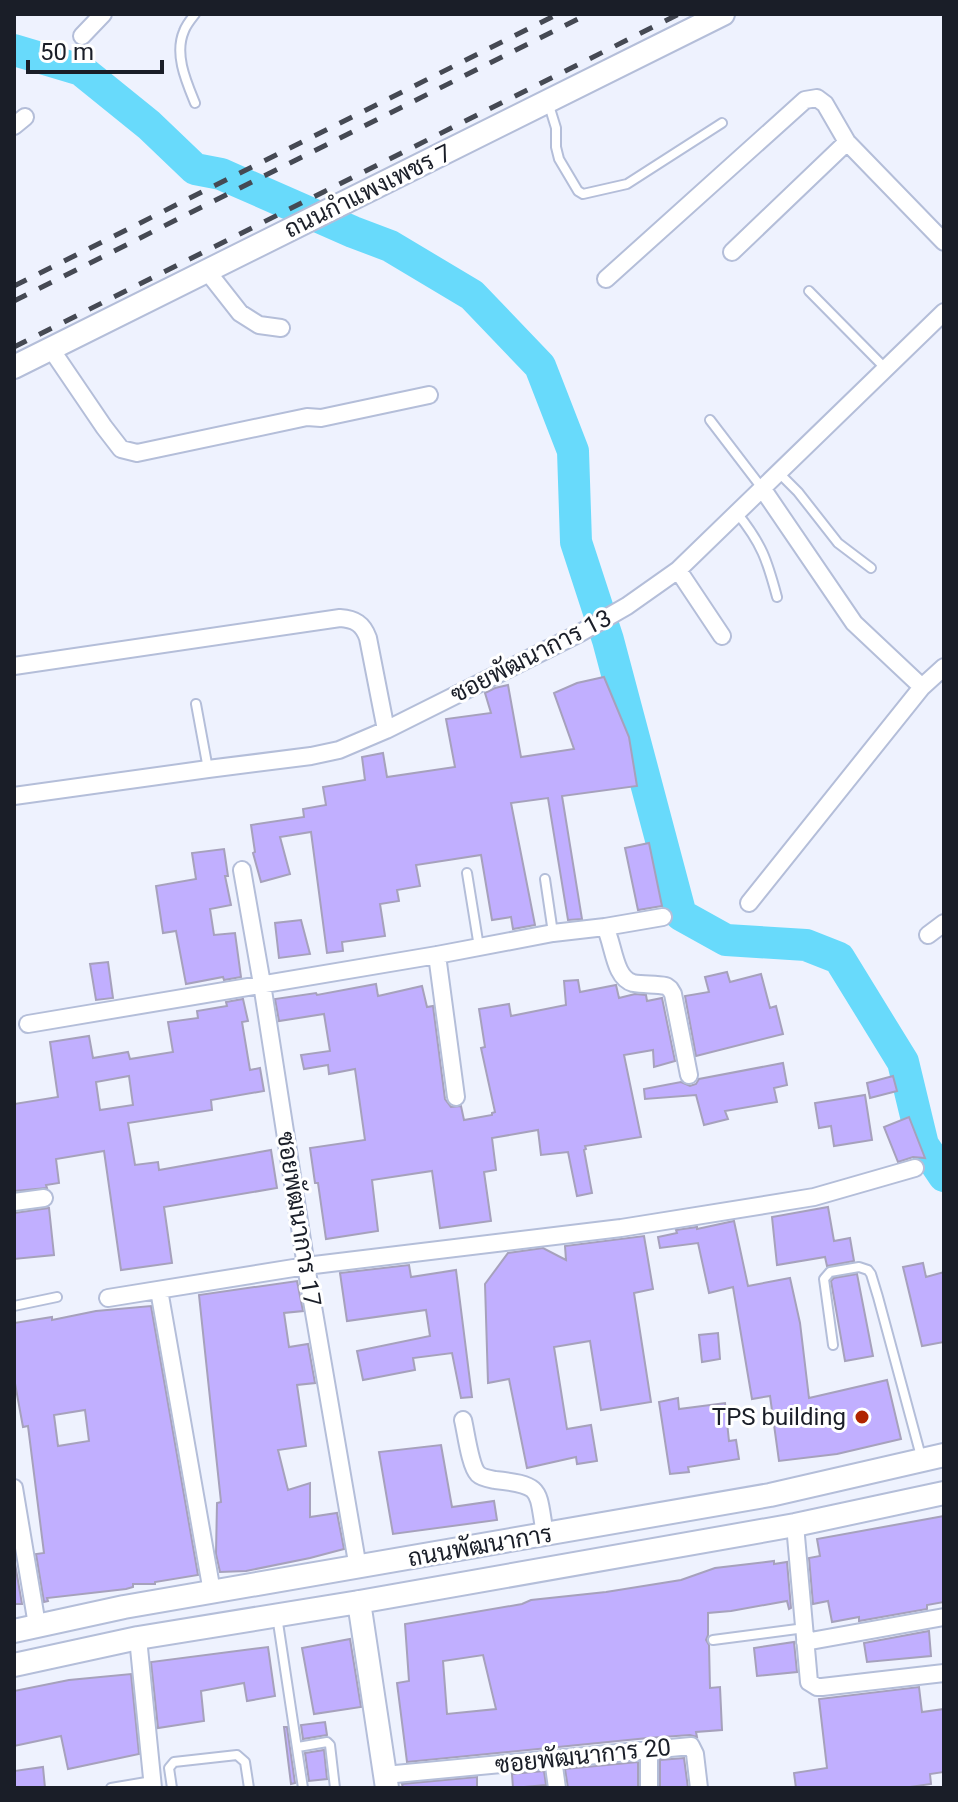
<svg xmlns="http://www.w3.org/2000/svg" width="958" height="1802" font-family="Roboto,Sarabun,sans-serif">
  <style>
    .lines { fill: none; stroke-linecap: round; stroke-linejoin: round }
    .river { stroke: #68dafb; stroke-width: 32 }
    .building { fill: #c1afff; stroke: #a6a1bc; stroke-width: 2; fill-rule: evenodd }
    .lane-casing { stroke: #b4bed9; stroke-width: 12 }
    .street-casing { stroke: #b4bed9; stroke-width: 20 }
    .secondary-casing { stroke: #b4bed9; stroke-width: 26 }
    .lane { stroke: #fff; stroke-width: 8 }
    .street { stroke: #fff; stroke-width: 16 }
    .secondary { stroke: #fff; stroke-width: 22 }
    .rail { stroke: #454953; stroke-width: 5; stroke-dasharray: 14 14; stroke-linecap: butt }
    .poi-dot { fill: #b02400; stroke: #fff; stroke-width: 3 }
    .labels { text-anchor: middle; stroke-width: 6; stroke-linejoin: round; paint-order: stroke }
    .street-label { font-size: 24px; fill: #1a1e28; stroke: #fff }
    .poi-label { font-size: 24px; fill: #1a1e28; stroke: #fff; text-anchor: end }
  </style>
  <rect width="100%" height="100%" fill="#eef2fe"/>
  <g class="lines">
    <path class="river" d="M14 50 81 70 149 125 195 169 221 174 353 232 390 246 472 295 540 366 573 451 576 542 608 640 681 915 726 940 806 945 839 958 903 1062 923 1145 944 1176"/>
  </g>
  <path class="building" d="M604 677 629 737 637 786 562 796 582 919 568 920 548 798 511 803 535 925 513 929 511 917 492 920 481 855 416 865 420 886 397 890 399 901 380 904 385 936 342 942 343 951 327 953 311 832 280 837 290 874 261 882 253 853 255 852 251 825 304 817 303 809 326 805 323 787 365 780 362 757 383 753 387 777 455 767 446 719 491 713 485 693 495 688 508 685 521 757 574 749 554 693 577 683Z
    M649 843 662 906 638 910 625 848Z
    M224 849 228 876H225L231 905 210 909 214 935 235 933 241 977 224 980 223 977 186 984 176 931 163 933 156 886 196 879 192 853Z
    M301 920 310 954 279 958 275 923Z
    M108 962 113 998 96 1000 90 964Z
    M727 972 730 982 761 974 770 1008 776 1006 783 1034 696 1056 685 996 709 992 705 977Z
    M578 980 580 992 616 985 619 998 635 994 646 995 647 1001 662 998 675 1061 654 1067 653 1050 624 1055 641 1137 585 1146 586 1149 584 1150 592 1193 577 1196 568 1152 541 1155 538 1130 492 1138 496 1170 484 1172 491 1221 440 1228 432 1171 372 1180 378 1231 326 1239 318 1183H315L310 1148 365 1140 355 1069 329 1074 328 1065 304 1069 301 1055 330 1051 324 1014 279 1021 275 999 316 993 317 995 376 984 378 996 422 986 427 1007 433 1006 445 1099 451 1107 461 1106 464 1120 492 1115V1113L495 1112 481 1048 485 1047 479 1009 509 1004 511 1016 566 1005 564 981Z
    M243 999 248 1021 242 1022 250 1070 260 1068 264 1091 211 1100 212 1110 128 1123 135 1165 158 1162 159 1170 271 1150 277 1188 164 1207 172 1263 121 1270 104 1151 56 1159 59 1183 46 1185 47 1188 14 1191V1104L58 1097 50 1042 89 1036 93 1058 128 1052 130 1059 173 1052 168 1022 198 1018 197 1011 227 1006 226 1002ZM129 1076 133 1105 100 1110 96 1082Z
    M783 1063 787 1085 774 1088 777 1102 725 1111 728 1119 704 1125 696 1095 645 1099 644 1089 681 1082 690 1086 696 1084 699 1079Z
    M893 1076 897 1091 870 1098 867 1083Z
    M865 1095 872 1140 834 1146 831 1126 819 1128 815 1103Z
    M909 1117 925 1158 913 1157 898 1162 884 1127Z
    M828 1207 834 1241 850 1238 854 1261 827 1266 825 1257 777 1265 772 1217Z
    M49 1208 54 1255 14 1259V1213Z
    M734 1221 748 1286 790 1278 800 1323 809 1398 887 1380 901 1439 837 1454 779 1461 770 1396 752 1399 733 1287 709 1293 698 1243 660 1248 658 1237 677 1233 676 1230 697 1227V1229Z
    M644 1236 653 1289 634 1293 651 1402 601 1410 590 1341 554 1347 567 1429 591 1425 597 1461 577 1464 576 1457 527 1468 509 1379 488 1383 485 1284 508 1253 543 1248 566 1260 565 1246Z
    M923 1263 926 1277 944 1272V1342L922 1346 903 1267Z
    M409 1265 411 1277 456 1270 472 1397 461 1398 452 1353 413 1358 415 1370 363 1380 357 1351 430 1336 426 1310 347 1321 340 1273Z
    M857 1274 873 1356 845 1361 831 1281 834 1278Z
    M297 1281 303 1311 284 1313 289 1347 308 1344 315 1383 297 1385 306 1446 278 1450 288 1490 310 1483V1517L337 1513 344 1549 310 1558 246 1571 220 1572 216 1554 217 1503 221 1502 199 1295Z
    M151 1306 198 1575 155 1582V1584H133V1587L126 1589 47 1598 48 1601 44 1602 36 1554 44 1553 28 1426 23 1427 14 1378V1323L52 1317V1320L96 1311ZM85 1410 89 1441 58 1446 54 1415Z
    M718 1333 720 1359 702 1362 699 1335Z
    M678 1398 679 1409 725 1403 729 1441 736 1440 739 1459 688 1467 689 1472 670 1474 659 1402Z
    M441 1445 452 1507 494 1501 497 1520 393 1534 379 1452Z
    M944 1516V1602L927 1605V1609L859 1621V1617L832 1622 828 1601 813 1604 809 1558 820 1556 817 1539Z
    M14 1558 22 1604H14Z
    M774 1561V1564L787 1562 791 1608 789 1609 787 1601 731 1611 708 1613V1635L706 1640 709 1645 710 1688 720 1687 722 1730 696 1732 697 1737 690 1735 648 1738 407 1762 397 1683 409 1681 405 1624 522 1604 531 1600 606 1592 681 1580 715 1568ZM483 1655 496 1709 447 1714 443 1661Z
    M929 1631 931 1656 867 1662 864 1643Z
    M350 1639 361 1707 314 1714 302 1648Z
    M794 1642 797 1672 757 1676 754 1648Z
    M268 1647 275 1696 247 1701 244 1683 201 1691 204 1721 158 1728 151 1662Z
    M131 1674 139 1754 68 1769 61 1736 14 1746V1691L69 1680Z
    M919 1687 922 1712 944 1709V1772L930 1774 931 1784 903 1788H796L794 1773 827 1768 819 1699Z
    M325 1722 327 1735 303 1739 301 1725Z
    M284 1727H287L295 1783 291 1784Z
    M324 1750 327 1779 309 1781 305 1753Z
    M684 1758 688 1788H660V1760Z
    M638 1762V1788H568L565 1769Z
    M43 1767 45 1788H14V1771Z
    M544 1771 546 1785 513 1788 512 1774Z
    M477 1777V1788H403L402 1784Z"/>
  <g class="lines">
    <g class="lane-casing">
      <path id="lane" d="M548 102 556 128V147L559 159 578 191 583 194 627 184 722 123
        M195 103C186 81 174 54 184 31 186 25 191 19 195 14
        M809 291 885 368
        M710 420 762 488
        M779 473 798 492 838 543 871 568
        M737 513C762 544 767 560 777 597
        M196 704 208 769
        M467 873 479 947
        M545 879 553 933
        M14 1306 57 1297
        M833 1345 824 1279 830 1272 859 1267 868 1270 871 1274 878 1297 922 1460
        M277 1616 303 1788
        M713 1640 805 1628
        M298 1747 327 1742 330 1745 335 1788
        M111 1788 152 1781
        M172 1788 169 1768 174 1762 237 1755 245 1762 249 1788"/>
    </g>
    <g class="street-casing">
      <path id="street" d="M82 36 103 14
        M14 126 25 117
        M732 252 847 142 944 242
        M207 271 240 313 259 325 281 328
        M606 279 805 100 817 98 825 104 847 142
        M51 349 104 427 121 449 137 453 307 417 321 418 429 395
        M762 488 854 623 922 687
        M678 570 722 636
        M14 666 340 618C355 619 363 624 368 638L386 730
        M14 796 208 769 311 756 339 750 386 730 580 633 627 606 678 570 944 312
        M242 870 262 984 306 1266 358 1568
        M749 903 922 687 944 667
        M605 927 663 917
        M928 935 944 923
        M437 955 456 1097
        M28 1024 437 955 553 933 605 927C614 945 614 978 633 983 644 985 655 984 666 986L670 989 673 994 689 1075
        M14 1202 44 1198
        M159 1290 212 1592
        M108 1298 306 1266 621 1228 814 1197 915 1168
        M463 1420C466 1432 470 1466 478 1474 482 1478 490 1479 495 1480 544 1485 537 1490 545 1534
        M14 1488 37 1625
        M795 1525 809 1682 817 1687H822L944 1673
        M138 1638 153 1788
        M805 1642 944 1617
        M649 1749V1788
        M553 1759 557 1788
        M385 1775 691 1746 695 1754 699 1788"/>
    </g>
    <g class="secondary-casing">
      <path id="secondary" d="M14 367 723 14
        M359 1602 387 1788
        M14 1631 124 1607 770 1495 944 1455
        M14 1665 138 1638 359 1602 795 1525 944 1493"/>
    </g>
    <use href="#lane" class="lane"/>
    <use href="#street" class="street"/>
    <use href="#secondary" class="secondary"/>
    <path class="rail" d="M14 286 558 14
      M14 301 588 14
      M14 347 679 14"/>
  </g>
  <circle class="poi-dot" cx="862" cy="1417" r="8"/>
  <g class="labels">
    <g class="street-label">
      <text transform="translate(368 191) rotate(-26)" y="8">ถนนกำแพงเพชร 7</text>
      <text transform="translate(531 656) rotate(-27)" y="8">ซอยพัฒนาการ 13</text>
      <text transform="translate(299 1219) rotate(81)" y="8">ซอยพัฒนาการ 17</text>
      <text transform="translate(480 1546) rotate(-10)" y="8">ถนนพัฒนาการ</text>
      <text transform="translate(583 1756) rotate(-6)" y="8">ซอยพัฒนาการ 20</text>
    </g>
    <g class="poi-label">
      <text x="846" y="1425">TPS building</text>
    </g>
  </g>
  <rect width="958" height="1802" fill="none" stroke="#1a1e28" stroke-width="32"/>
  <path d="M28 60v12h134v-12" fill="none" stroke="#1a1e28" stroke-width="4"/>
  <text x="40" y="60" font-size="24" fill="#1a1e28" stroke="#ffffff" stroke-width="6" paint-order="stroke">50 m</text>
</svg>
